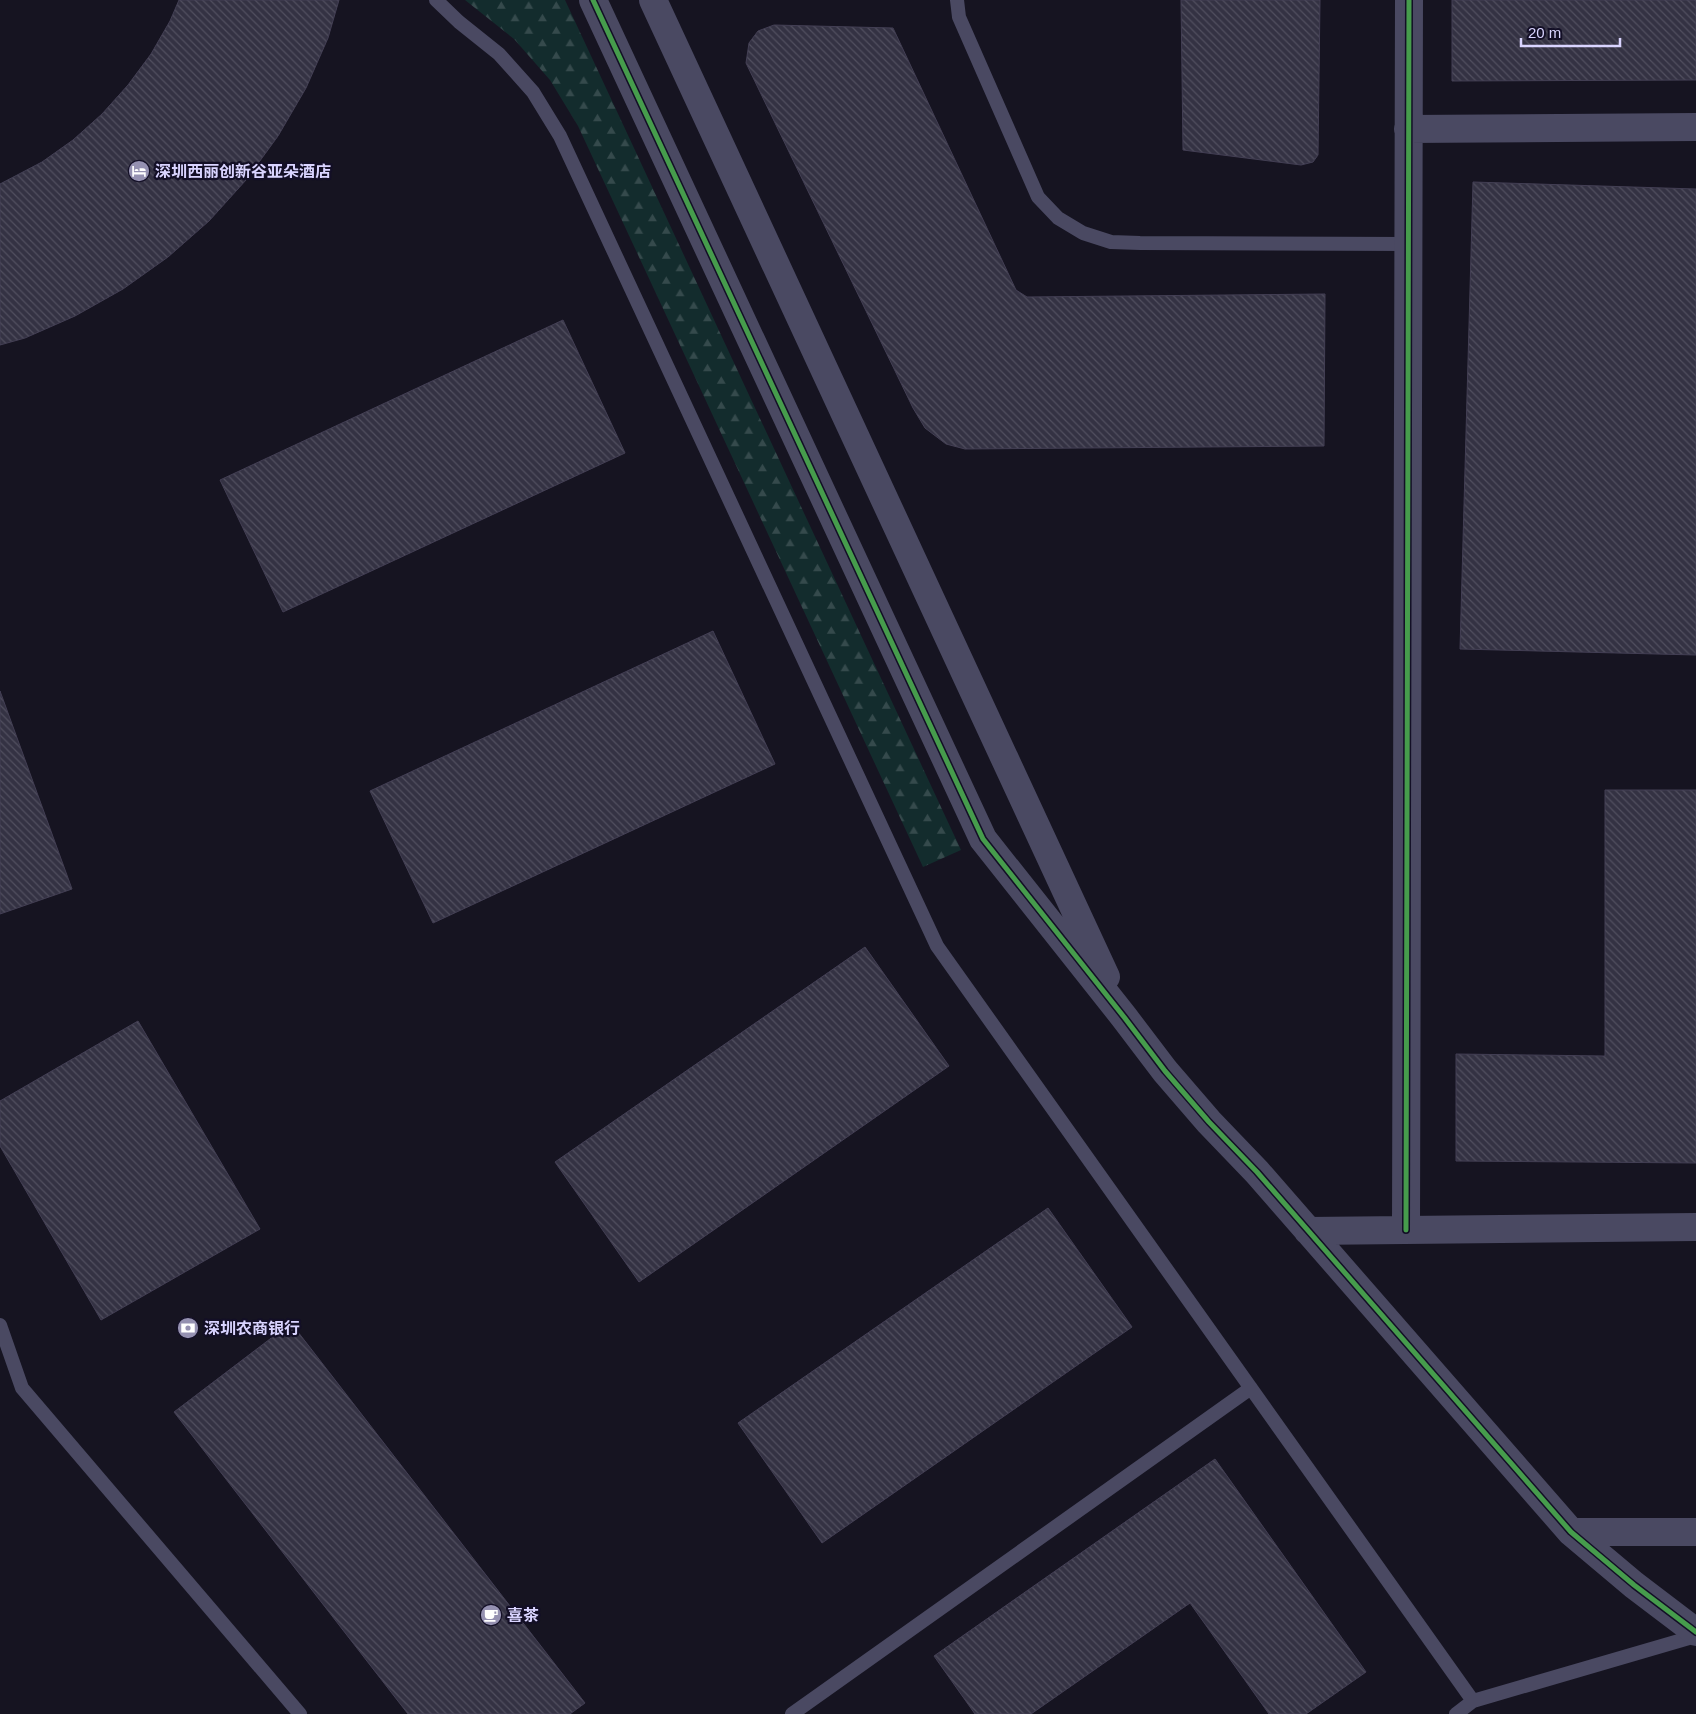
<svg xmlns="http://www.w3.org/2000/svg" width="1696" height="1714" font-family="Arial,'Noto Sans SC',sans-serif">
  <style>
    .forest { fill: url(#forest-firs) }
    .building { fill: url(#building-back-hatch); stroke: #433f54 }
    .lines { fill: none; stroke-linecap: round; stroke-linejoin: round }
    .service { stroke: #4a4962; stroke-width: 14 }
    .minor { stroke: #4a4962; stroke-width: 28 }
    .cycleway-casing { stroke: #130f26; stroke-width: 8 }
    .cycleway { stroke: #469c4c; stroke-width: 5 }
    .labels { text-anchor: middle; stroke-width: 4.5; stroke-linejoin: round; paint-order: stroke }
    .poi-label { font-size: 16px; font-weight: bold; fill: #d9d4ff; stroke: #130f26; text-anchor: start }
  </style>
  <defs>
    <pattern id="forest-firs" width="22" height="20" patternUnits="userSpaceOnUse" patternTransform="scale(1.25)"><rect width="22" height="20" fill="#132c2d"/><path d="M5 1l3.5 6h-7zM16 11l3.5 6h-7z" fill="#354a4c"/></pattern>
    <pattern id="building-back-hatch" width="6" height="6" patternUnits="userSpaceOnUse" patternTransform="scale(1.25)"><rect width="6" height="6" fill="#343243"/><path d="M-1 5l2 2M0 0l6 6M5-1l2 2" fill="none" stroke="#514f5f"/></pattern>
  </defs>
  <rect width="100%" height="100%" fill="#161421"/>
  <path class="forest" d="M465 0H565L961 850 923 867 578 126 550 80 514 39Z"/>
  <path class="building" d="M179 0H339L328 38 306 88 278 136 246 180 209 221 168 257 123 289 75 316 25 338 0 345V184L42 162 73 140 102 114 128 85 151 54 170 21Z
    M1181 0H1320L1318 155 1313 162 1301 165 1183 150Z
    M1452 0H1696V80L1452 81Z
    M774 25 893 28 1016 290 1027 297 1325 294 1324 446 965 449 946 444 925 428 913 408 746 63 749 43 758 31Z
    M1473 182 1696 189V655L1460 649Z
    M563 320 625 453 283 612 220 480Z
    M713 631 775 764 433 923 370 791Z
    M0 691 72 889 0 914Z
    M1605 790H1696V1163L1456 1161V1054L1605 1056Z
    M865 947 949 1066 639 1282 555 1162Z
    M138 1021 260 1229 101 1320 0 1146V1101Z
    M1048 1208 1132 1327 822 1543 738 1423Z
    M291 1323 585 1703 570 1714H408L174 1412Z
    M1215 1459 1366 1672 1306 1714H1269L1190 1603 1031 1714H975L934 1656Z"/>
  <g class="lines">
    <path class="service" d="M436 0 459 22 499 54 533 92 560 136 937 946 1473 1701
      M957 0 959 17 1038 197 1058 218 1083 233 1111 242 1140 243 1408 244
      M0 1325 22 1388 300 1714
      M792 1714 1251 1388
      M1456 1714 1473 1701 1696 1636"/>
    <path class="minor" d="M593 0 983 839 1124 1017 1165 1071 1209 1122 1257 1172 1571 1532 1634 1585 1696 1632
      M653 0 1106 977
      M1408 129 1696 127
      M1406 1230 1409 0
      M1308 1231 1696 1227
      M1571 1532H1696"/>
    <g class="cycleway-casing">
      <path id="cycleway" d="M593 0 983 839 1124 1017 1165 1071 1209 1122 1257 1172 1571 1532 1634 1585 1696 1632
        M1406 1230 1409 0"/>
    </g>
    <use href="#cycleway" class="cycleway"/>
  </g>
  <defs>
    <g id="hotel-disc" transform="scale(1.125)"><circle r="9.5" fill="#9591b1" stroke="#130f26"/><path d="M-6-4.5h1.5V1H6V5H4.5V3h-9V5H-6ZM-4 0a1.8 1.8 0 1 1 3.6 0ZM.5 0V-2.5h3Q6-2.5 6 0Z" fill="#fff"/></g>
    <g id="bank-disc" transform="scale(1.125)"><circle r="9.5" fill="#9591b1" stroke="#130f26"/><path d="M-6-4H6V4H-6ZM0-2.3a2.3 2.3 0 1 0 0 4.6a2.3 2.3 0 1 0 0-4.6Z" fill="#fff"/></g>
    <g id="cafe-disc" transform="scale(1.125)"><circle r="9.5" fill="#9591b1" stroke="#130f26"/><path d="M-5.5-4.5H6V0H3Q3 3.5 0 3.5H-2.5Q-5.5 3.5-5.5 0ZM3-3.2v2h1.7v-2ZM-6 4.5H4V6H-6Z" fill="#fff"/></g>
  </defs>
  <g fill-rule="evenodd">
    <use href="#hotel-disc" x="139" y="171"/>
    <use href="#bank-disc" x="188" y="1328"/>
    <use href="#cafe-disc" x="491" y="1615"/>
  </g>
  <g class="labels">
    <g class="poi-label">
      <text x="155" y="177">深圳西丽创新谷亚朵酒店</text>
      <text x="204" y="1334">深圳农商银行</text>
      <text x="507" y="1621">喜茶</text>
    </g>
  </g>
  <path d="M1521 38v8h99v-8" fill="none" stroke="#d9d4ff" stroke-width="2.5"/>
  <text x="1528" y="38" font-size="15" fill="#d9d4ff" stroke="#130f26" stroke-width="4" paint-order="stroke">20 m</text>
</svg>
